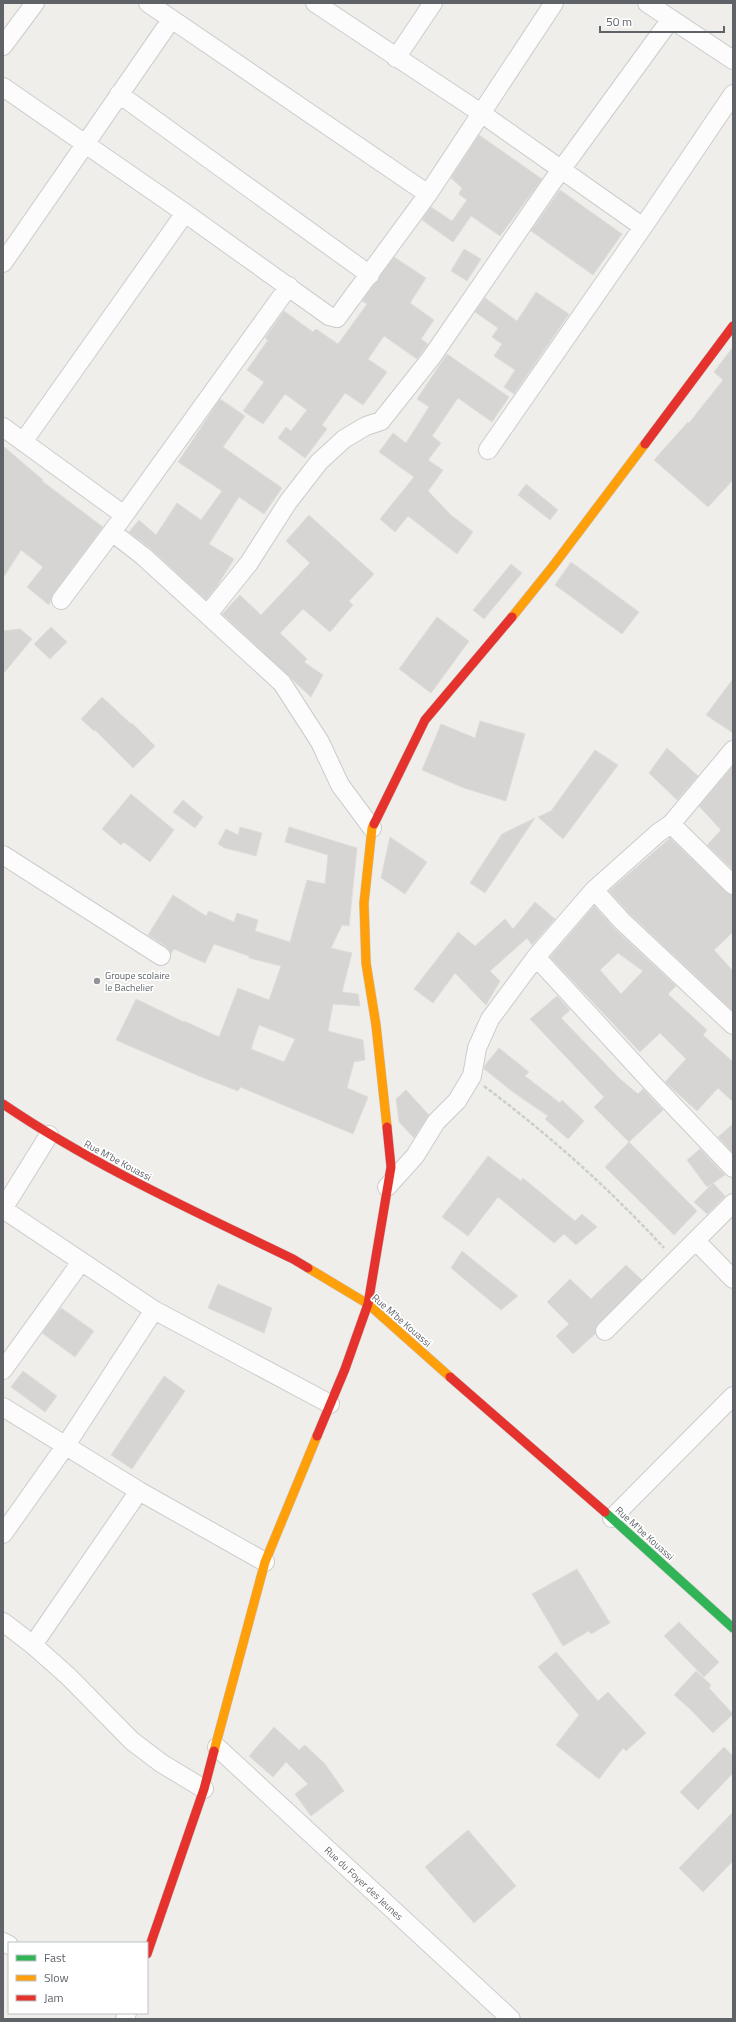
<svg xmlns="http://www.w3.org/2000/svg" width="736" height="2022" font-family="'Titillium Web',sans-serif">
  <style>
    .building { fill: #d6d5d3; stroke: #deddd9; fill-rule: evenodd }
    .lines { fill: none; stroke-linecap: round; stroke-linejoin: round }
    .street-casing { stroke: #cbcccc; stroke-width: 20 }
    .fast-casing { stroke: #cacacb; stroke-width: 10 }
    .slow-casing { stroke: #cacacb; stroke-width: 10 }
    .jam-casing { stroke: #cacacb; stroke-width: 10 }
    .path { stroke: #cacfcc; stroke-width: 2.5; stroke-dasharray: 4 2; stroke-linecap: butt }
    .street { stroke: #fdfcfc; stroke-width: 18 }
    .fast { stroke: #30b455; stroke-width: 9 }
    .slow { stroke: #ff9f0a; stroke-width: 9 }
    .jam { stroke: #e5322d; stroke-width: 9 }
    .poi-dot { fill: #919496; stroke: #fff; stroke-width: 1.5 }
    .labels { text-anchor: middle; stroke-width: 3.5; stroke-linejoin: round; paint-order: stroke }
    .poi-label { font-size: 10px; fill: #5f6368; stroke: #fff; text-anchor: start }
    .street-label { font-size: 10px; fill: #5f6368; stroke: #fff }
  </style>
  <rect width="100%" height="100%" fill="#efeeea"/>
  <path class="building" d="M479 135 542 179 500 236 471 216 453 242 422 220 431 207 452 221 467 200 459 194 462 188 451 178Z
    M560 190 622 234 593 275 531 231Z
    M464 249 481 259 467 281 451 271Z
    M394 257 426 278 410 303 434 320 421 339 428 344 417 359 384 336 368 359 387 372 363 405 345 393 322 425 327 429 305 458 278 438 286 427 291 431 307 410 285 394 263 424 243 411 264 382 247 370 268 340 265 338 284 311 313 332 316 329 338 344 367 304 362 301Z
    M536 292 569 314 514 394 504 387 515 370 494 356 502 344 492 337 498 328 475 312 485 298 517 321Z
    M733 347V480L708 507 654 460 688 422 689 423 723 380 714 372Z
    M447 354 509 397 492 422 458 398 432 436 441 443 428 460 443 470 428 491 451 515 473 532 457 554 408 516 395 532 380 519 414 477 379 452 393 433 406 443 429 407 417 399Z
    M220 399 245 416 223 447 282 488 264 514 239 497 209 544 234 559 217 586 206 600 150 548 129 532 139 520 156 535 177 503 201 520 222 491 178 462Z
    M3 446 43 480 42 481 103 527 53 594 49 605 27 587 43 567 21 550 3 578Z
    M526 484 558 510 550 520 518 495Z
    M309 515 374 574 349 601 353 605 330 632 303 609 280 633 307 659 304 662 323 675 311 697 222 614 240 595 261 615 310 563 286 541Z
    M571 562 639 612 622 634 555 585Z
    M511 564 522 573 484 619 473 610Z
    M437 617 469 641 431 693 399 669Z
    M51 627 67 642 50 659 34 644Z
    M20 629 32 639 3 674V631Z
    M733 679V733L706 715Z
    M102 697 131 724 132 723 155 746 133 768 95 730 94 731 81 719Z
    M480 721 525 734 506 801 464 788 422 770 441 724 475 738Z
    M667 748 698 776 677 800 649 773Z
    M595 750 618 765 563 839 538 817 551 811Z
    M733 766V870L707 845 721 830 699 806Z
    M131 794 174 830 150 862 124 842 121 845 102 829Z
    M183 800 203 817 195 828 173 812Z
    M535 818 485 893 470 883 502 834Z
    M240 827 262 833 256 856 225 848 218 844 226 829 238 835Z
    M289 827 357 848 349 926 342 925 331 948 352 953 342 992 358 994 360 1006 333 1004 328 1031 363 1040 365 1060 354 1062 347 1088 368 1097 353 1134 240 1087 238 1091 199 1076 116 1040 136 999 184 1022V1021L219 1037 238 988 269 1000 281 966 249 958V956L214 944 205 963 174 949 171 954 167 947 148 935 173 895 206 916 209 911 234 922 237 913 258 920 255 931 290 942 307 880 325 884 328 855 285 842ZM259 1025 295 1039 284 1062 251 1049Z
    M390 837 427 862 405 894 381 878Z
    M670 838 726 892 733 895V932L714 950 733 971V1011L630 914 609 891Z
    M535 902 555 919 532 945 527 938 490 971 500 981 486 1005 455 973 433 1003 414 989 458 932 475 946 505 919 513 929Z
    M594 906 615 929 676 986 668 994 707 1030 703 1035 733 1062V1102L718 1088 697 1111 665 1082 686 1059 660 1033 640 1052 550 957ZM618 953 643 971 621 994 600 970Z
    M557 996 570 1010 561 1018 620 1079 638 1094 643 1089 663 1110 629 1142 594 1107 604 1097 530 1019Z
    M499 1048 529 1072 525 1076 560 1103 562 1100 584 1121 568 1139 545 1119 548 1116 513 1092 484 1069 485 1065Z
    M406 1090 429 1115 414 1138 399 1122 396 1099Z
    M733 1124V1153L718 1137Z
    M629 1142 697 1211 674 1235 605 1167Z
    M700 1149 725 1175 707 1187 687 1160Z
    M488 1156 521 1181 523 1178 575 1221 582 1214 597 1227 576 1245 564 1234 554 1243 498 1197 468 1236 442 1217Z
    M713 1183 725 1196 707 1214 694 1202Z
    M462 1251 518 1296 501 1310 451 1268Z
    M626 1265 642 1280 598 1324 595 1334 573 1354 556 1336 569 1324 547 1302 570 1279 591 1299Z
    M218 1284 272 1308 264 1333 208 1308Z
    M61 1308 94 1331 75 1357 42 1333Z
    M23 1371 57 1396 45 1412 11 1387Z
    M164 1376 185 1391 132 1469 111 1455Z
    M577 1569 610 1623 591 1634 589 1631 563 1646 532 1594Z
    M679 1622 719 1662 704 1677 664 1636Z
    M556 1652 598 1701 608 1692 646 1733 626 1751 623 1748 599 1779 556 1745 579 1715 538 1667Z
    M696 1671 711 1685 709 1688 733 1714 713 1733 689 1708 674 1695Z
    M274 1727 299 1750 305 1745 325 1764 344 1791 311 1816 295 1794 308 1784 286 1762 273 1777 249 1756Z
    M724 1747 733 1756V1773L698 1810 680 1792Z
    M733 1812V1861L703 1892 679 1868Z
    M468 1830 516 1886 474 1923 425 1867Z"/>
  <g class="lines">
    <g class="street-casing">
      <path id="street" d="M148 3 428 194
        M315 3 481 113 643 227
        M647 3 733 60
        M3 46 35 3
        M396 58 433 3
        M3 87 185 213 329 316 337 318 428 194 554 3
        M119 94 370 275
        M3 263 171 20
        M3 427 124 515
        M23 442 185 213
        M488 450 643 227 733 94
        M112 532 143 556 282 683 320 742 340 785 372 828
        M61 600 112 532 289 286
        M208 614 249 563 288 502 319 462 344 439 366 426 381 421 431 358 550 185 671 19
        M671 824 733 885
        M3 855 161 956
        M594 890 622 921 733 1025
        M536 957 651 1082 733 1168
        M387 1187 415 1156 436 1122 457 1101 472 1076 477 1048 490 1019 536 957 594 890 658 833 671 824 733 750
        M3 1209 154 1310 330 1404
        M3 1209 49 1135
        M696 1241 733 1279
        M605 1331 733 1203
        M3 1370 81 1262
        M3 1407 139 1491 265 1562
        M612 1518 733 1396
        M3 1534 66 1445 154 1310
        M3 1622 33 1645 68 1676 132 1741 161 1763 204 1789
        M33 1645 139 1491
        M217 1747 511 2019
        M3 1942 9 1945
        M125 2019 127 2013"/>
    </g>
    <g class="fast-casing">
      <path id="fast" d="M605 1512 733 1628"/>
    </g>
    <g class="slow-casing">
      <path id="slow" d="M512 617 553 566 645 444
        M374 824 372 828 364 903 366 963 376 1025 387 1127
        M308 1268 368 1304 450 1377
        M214 1751 265 1562 317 1436"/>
    </g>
    <g class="jam-casing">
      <path id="jam" d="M645 444 733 326
        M374 824 425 720 512 617
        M3 1104C94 1166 194 1211 293 1259L308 1268
        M450 1377 605 1512
        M317 1436 345 1369 368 1304 391 1167 387 1127
        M147 1954 204 1789 214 1751"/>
    </g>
    <path class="path" d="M484 1086C549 1135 609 1188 664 1248"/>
    <use href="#street" class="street"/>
    <use href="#fast" class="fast"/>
    <use href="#slow" class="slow"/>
    <use href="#jam" class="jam"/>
  </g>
  <circle class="poi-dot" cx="97" cy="981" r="4"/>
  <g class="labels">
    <g class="poi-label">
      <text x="105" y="979">Groupe scolaire<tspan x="105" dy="12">le Bachelier</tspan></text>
    </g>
    <g class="street-label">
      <text transform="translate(118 1160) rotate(28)" y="4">Rue M'be Kouassi</text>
      <text transform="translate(402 1320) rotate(41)" y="4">Rue M'be Kouassi</text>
      <text transform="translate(645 1533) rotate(42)" y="4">Rue M'be Kouassi</text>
      <text transform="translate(364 1883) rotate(43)" y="4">Rue du Foyer des Jeunes</text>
    </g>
  </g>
  <rect width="736" height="2022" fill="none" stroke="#5f6368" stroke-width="8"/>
  <rect x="8" y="1942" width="140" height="72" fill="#ffffff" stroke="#bfc1c3"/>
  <rect x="16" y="1955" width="20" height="6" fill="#30b455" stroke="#bfc1c3"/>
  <text x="44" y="1962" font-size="12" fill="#5f6368">Fast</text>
  <rect x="16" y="1975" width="20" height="6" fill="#ff9f0a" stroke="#bfc1c3"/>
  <text x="44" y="1982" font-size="12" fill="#5f6368">Slow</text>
  <rect x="16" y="1995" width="20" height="6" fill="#e5322d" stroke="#bfc1c3"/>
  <text x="44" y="2002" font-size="12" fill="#5f6368">Jam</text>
  <path d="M600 26v6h124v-6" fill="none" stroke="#5f6368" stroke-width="2"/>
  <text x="606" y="26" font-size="12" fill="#5f6368" stroke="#ffffff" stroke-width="3" paint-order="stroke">50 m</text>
</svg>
